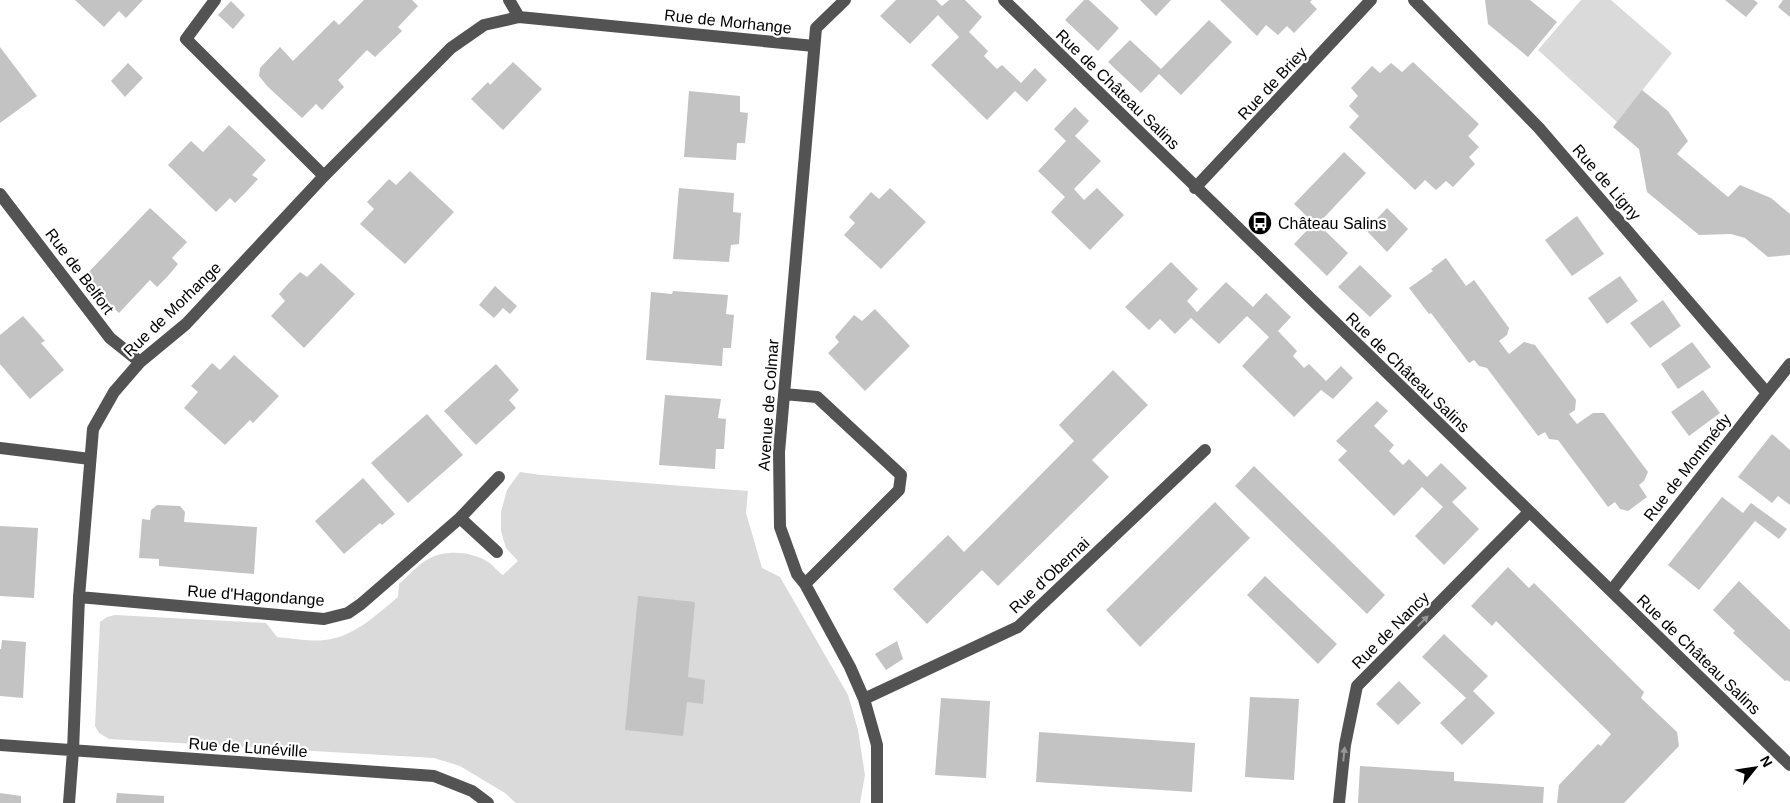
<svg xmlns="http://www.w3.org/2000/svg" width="1790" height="803" font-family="Helvetica,sans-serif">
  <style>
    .green { fill: #dadada }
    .building { fill: #c3c3c3 }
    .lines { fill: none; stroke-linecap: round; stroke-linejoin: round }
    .minor { stroke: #535353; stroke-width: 12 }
    .oneway { fill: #989898 }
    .labels { text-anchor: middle; stroke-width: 4.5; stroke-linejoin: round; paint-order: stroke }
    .street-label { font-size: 16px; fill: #000; stroke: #fff }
    .poi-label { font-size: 16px; fill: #000; stroke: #fff; text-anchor: start }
  </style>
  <rect width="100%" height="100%" fill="#fff"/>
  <path class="green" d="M1581 0H1611L1672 53 1617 122 1538 50Z
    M520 472 541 475 748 491 746 513 762 568 780 577 848 695 858 730 865 775 860 803H516L505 793 460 766 434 758 109 739 99 733 95 726 100 622 107 617 115 615 266 623 277 637C292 638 310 642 325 640 354 637 376 615 398 597L399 584C407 577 416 567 425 561 443 549 471 551 488 562 494 566 498 572 503 575L518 561 506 548 501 531V512L507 490Z"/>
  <path class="building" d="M75 0H143L126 18 119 11 104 27Z
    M364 0H412L418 6 398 27 402 31 375 57 367 50 338 80 344 87 322 110 316 104 302 118 268 87 259 76 260 68 280 47 293 61 334 20 339 25Z
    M896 0H936L942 6 949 0H965L982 17 969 32 988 51 984 56 997 69 1002 65 1021 83 1035 68 1047 80 1027 102 1015 91 987 120 931 65 959 37 938 15 910 44 880 16Z
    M1084 0H1089L1119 28 1098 51 1065 20Z
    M1140 0H1171L1156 16Z
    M1220 0H1312L1310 2 1317 9 1294 33 1287 26 1278 35 1266 25 1257 36Z
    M1485 0H1530L1557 22 1528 57 1488 24Z
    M1725 0H1754L1758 3 1746 17Z
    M1783 0H1790V17L1778 7Z
    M231 1 245 15 233 29 218 15Z
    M1209 20 1232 42 1181 95 1159 74 1141 93 1108 62 1130 40 1161 69Z
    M0 47 37 96 0 123Z
    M513 62 542 89 503 130 471 99 488 82 490 85Z
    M1413 62 1479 124 1468 136 1479 147 1469 157 1475 164 1453 187 1446 181 1436 190 1425 180 1415 190 1349 127 1359 116 1349 106 1358 96 1351 88 1372 66 1380 73 1391 63 1402 72Z
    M128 63 143 78 125 97 111 81Z
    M1642 90 1668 111 1688 141 1677 154 1728 197 1740 185 1771 198 1790 214V255L1768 257 1745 238 1731 234 1699 235 1647 192 1639 149 1613 127Z
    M689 91 740 96V112L748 113 745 143H737L736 160 684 157Z
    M1075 107 1089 121 1075 136 1101 161 1074 189 1084 200 1097 188 1124 215 1090 250 1051 212 1065 197 1038 171 1066 141 1054 129Z
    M229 125 266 160 252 175 258 179 246 192 235 203 230 198 216 212 168 165 191 141 203 152Z
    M1344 152 1366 173 1318 224 1348 253 1327 276 1294 244 1314 223 1294 204Z
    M410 171 454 212 405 264 360 224 374 209 367 202 389 179 396 185Z
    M679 188 734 193 733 212 741 213 740 228 739 244 731 245 729 262 673 259Z
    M890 188 926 222 881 269 844 235 855 223 849 217 871 192 879 199Z
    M150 208 187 242 172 258 178 264 167 277 157 287 150 280 119 313 83 278Z
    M1387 208 1408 229 1387 252 1366 230Z
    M1577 216 1604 254 1572 276 1545 240Z
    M1446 258 1466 286 1474 280 1509 328 1507 335 1499 341 1509 354 1524 342 1535 345 1576 400 1575 410 1569 414 1577 424 1593 413H1604L1648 472 1644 481 1639 485 1647 497 1628 511 1620 509 1615 502 1608 507 1558 440 1549 439 1545 432 1538 436 1487 368 1479 366 1474 360 1469 363 1431 313 1429 314 1409 288 1433 271 1431 269Z
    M1171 262 1198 289 1187 301 1197 312 1226 282 1253 307 1266 293 1291 317 1278 331 1297 351 1293 356 1304 368 1309 364 1326 381 1341 366 1353 378 1333 399 1321 390 1294 417 1242 366 1269 337 1247 316 1219 344 1191 318 1175 334 1160 319 1149 330 1125 307Z
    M321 263 355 294 304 348 271 316 285 301 279 294 288 284 300 272 307 277Z
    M1360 265 1392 296 1370 317 1338 287Z
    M1620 276 1638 301 1607 324 1588 298Z
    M495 286 517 306 510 314 503 308 494 318 479 305Z
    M673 291 728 295 726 314 734 315 731 348H723L722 366 646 360 651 292 672 294Z
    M1663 300 1681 326 1650 348 1630 323Z
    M875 309 910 346 865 391 828 353 839 342 835 337 854 315 862 321Z
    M23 316 45 341 41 343 64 370 30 399 0 364V335Z
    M1692 342 1711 367 1678 389 1661 364Z
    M234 355 279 396 253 423 250 420 225 445 184 408 198 392 191 386 212 363 220 370Z
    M496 364 519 390 509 400 516 408 476 445 444 411Z
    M1113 370 1148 405 1092 460 1109 477 998 586 982 570 927 624 893 589 948 535 964 552 991 525 1074 441 1059 425Z
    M1703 390 1720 413 1689 436 1671 412Z
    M665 395 721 399 718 418 726 419 724 449H716L715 469 659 465Z
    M1377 401 1388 411 1374 426 1394 445 1389 451 1403 465 1409 459 1427 477 1441 463 1467 488 1452 502 1479 529 1444 565 1415 536 1443 507 1422 487 1394 516 1338 460 1347 451 1336 441Z
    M427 414 463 455 408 503 371 463Z
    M1772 434 1790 450V505L1778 496 1772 503 1738 477Z
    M1254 466 1385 595 1367 614 1235 486Z
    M363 478 395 514 382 525 380 523 344 554 315 521Z
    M1722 497 1743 513 1751 503 1787 529 1779 539 1755 521 1699 590 1668 565Z
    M1215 502 1250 538 1140 647 1106 610Z
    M157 505 180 506 185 512 184 522 257 527 254 574 159 566V559L139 558 142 519 150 520 151 510Z
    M0 526 38 528 34 598 0 596Z
    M1508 567 1529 588 1534 583 1644 692 1641 698 1677 732 1679 746 1624 803H1557L1559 785 1598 744 1601 746 1611 734 1496 621 1492 626 1471 606Z
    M1265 576 1337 644 1318 664 1247 595Z
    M1739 581 1790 630V682L1787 680 1785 681 1733 633 1735 631 1713 610Z
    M638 596 695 602 688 677 705 680 703 704 687 702 683 736 625 730Z
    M1444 634 1488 676 1473 691 1495 713 1462 745 1440 723 1466 698 1422 657Z
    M2 640 26 642 23 698 0 696V649H1Z
    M897 641 903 659 886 670 875 654Z
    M1399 681 1421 703 1398 725 1376 704Z
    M1250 697 1299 699 1294 780 1245 777Z
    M941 698 990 701 986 778 935 775Z
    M1039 732 1195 743 1192 792 1036 782Z
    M1360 766 1454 772V781L1544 787 1543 803H1358Z
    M0 793 21 796V803H0Z
    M117 793 164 796V803H116Z"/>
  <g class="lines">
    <path class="minor" d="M215 0 186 39 324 176
      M509 0 519 17
      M845 0 816 28 779 452 780 527 797 574 805 584 850 667 864 699 877 745V803
      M1004 0 1790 765
      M1414 0 1539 128 1767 393
      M1195 188 1371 0
      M0 194 110 338 140 362
      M784 394 817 397 901 475 899 490 805 584
      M0 448 90 459
      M460 518 497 552
      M1611 591 1790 364
      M79 597 324 619 348 613 361 604 460 518 499 477
      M864 699 1018 627 1205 450
      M0 745 434 776 472 791 488 803
      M69 803 73 751 79 597 93 429 114 392 140 362 186 324 324 176 451 48 484 25 519 17 814 46
      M1339 803 1345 745 1357 686 1529 512"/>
  </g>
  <defs><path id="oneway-solid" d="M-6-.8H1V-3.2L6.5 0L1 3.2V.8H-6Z" transform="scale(1.25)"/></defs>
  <g class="oneway">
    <use href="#oneway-solid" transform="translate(1423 621) rotate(-45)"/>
    <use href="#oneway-solid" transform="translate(1344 754) rotate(-84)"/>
  </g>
  <defs>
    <g id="bus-disc" transform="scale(1.25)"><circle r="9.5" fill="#000" stroke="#fff"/><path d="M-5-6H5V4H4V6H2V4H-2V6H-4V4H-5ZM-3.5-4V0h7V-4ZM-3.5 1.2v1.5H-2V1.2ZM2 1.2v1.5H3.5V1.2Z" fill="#fff"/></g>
  </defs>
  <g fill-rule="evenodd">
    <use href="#bus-disc" x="1260" y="223"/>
  </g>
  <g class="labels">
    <g class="street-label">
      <text transform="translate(728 21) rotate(6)" y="6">Rue de Morhange</text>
      <text transform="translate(1272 83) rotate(-47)" y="6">Rue de Briey</text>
      <text transform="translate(1118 89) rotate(44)" y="6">Rue de Château Salins</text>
      <text transform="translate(1607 182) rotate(49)" y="6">Rue de Ligny</text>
      <text transform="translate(80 271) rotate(53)" y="6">Rue de Belfort</text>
      <text transform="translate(172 309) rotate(-44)" y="6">Rue de Morhange</text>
      <text transform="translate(1408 372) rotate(44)" y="6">Rue de Château Salins</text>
      <text transform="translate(768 405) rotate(-86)" y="6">Avenue de Colmar</text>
      <text transform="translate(1687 467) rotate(-52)" y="6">Rue de Montmédy</text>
      <text transform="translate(1049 575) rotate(-43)" y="6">Rue d'Obernai</text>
      <text transform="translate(256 595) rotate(4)" y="6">Rue d'Hagondange</text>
      <text transform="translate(1390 630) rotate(-45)" y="6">Rue de Nancy</text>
      <text transform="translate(1699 654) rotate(44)" y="6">Rue de Château Salins</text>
      <text transform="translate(248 747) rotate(4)" y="6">Rue de Lunéville</text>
    </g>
    <g class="poi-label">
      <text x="1278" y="229">Château Salins</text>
    </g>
  </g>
  <g transform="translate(1755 768) rotate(60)" stroke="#ffffff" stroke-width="4" paint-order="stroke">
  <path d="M0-4L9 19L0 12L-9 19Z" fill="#000000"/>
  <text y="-8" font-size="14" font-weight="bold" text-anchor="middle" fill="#000000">N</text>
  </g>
</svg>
